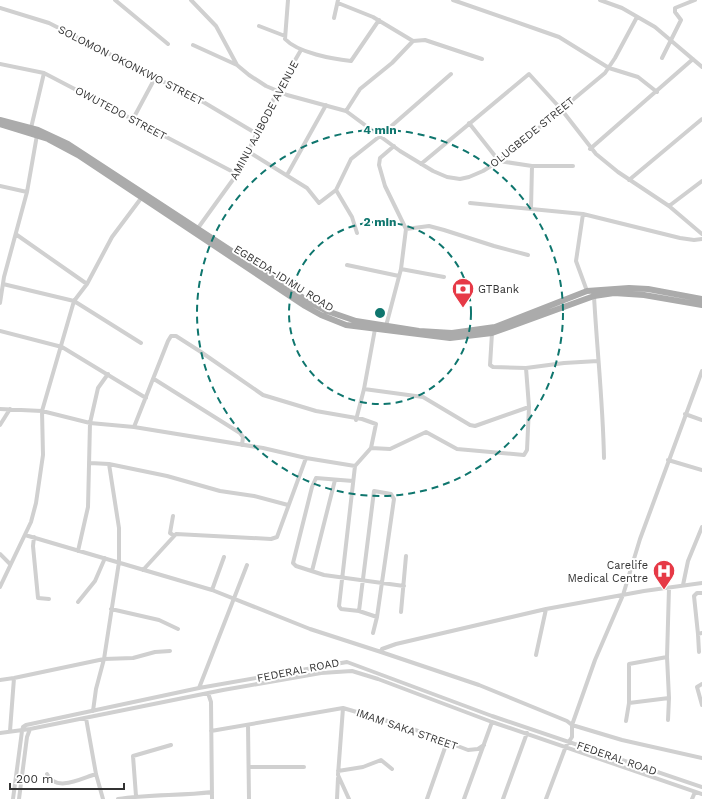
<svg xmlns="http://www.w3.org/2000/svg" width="702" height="799" font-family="'Work Sans',sans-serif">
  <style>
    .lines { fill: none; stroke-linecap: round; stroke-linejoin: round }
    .minor { stroke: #d0d0d0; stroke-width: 4 }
    .primary { stroke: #ababab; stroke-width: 6 }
    .ring { fill: none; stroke: #0f766e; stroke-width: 2; stroke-dasharray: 7 5 }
    .labels { text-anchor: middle; stroke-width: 4; stroke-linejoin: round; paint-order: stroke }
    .street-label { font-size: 11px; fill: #333; stroke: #fff }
    .poi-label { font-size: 11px; fill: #333; stroke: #fff; text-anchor: start }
    .centre { fill: #0f766e; stroke: #fff; stroke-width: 2 }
    .ring-label { font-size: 12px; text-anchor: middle; font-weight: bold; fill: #0f766e; stroke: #fff; stroke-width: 4; stroke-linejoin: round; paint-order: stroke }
  </style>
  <rect width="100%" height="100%" fill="#fff"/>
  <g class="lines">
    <path class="minor" d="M115 0 168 44
      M191 0 216 26 237 65 249 75 266 86 287 95 346 111 400 151 433 171 447 177 460 179 469 177 483 171 499 161 605 73 615 58 637 17
      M288 0 285 39C298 53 333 59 351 61L379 20
      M453 0 559 37 609 68 638 77 657 92
      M600 0 622 8 655 27 702 67
      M338 3 373 17 413 41 425 40 482 59
      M0 8 49 23 205 103 257 134
      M334 18 338 0
      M259 26 285 36
      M193 45 237 65
      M662 58 681 20 675 12V8L695 0
      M0 64 44 73 237 174
      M346 111 360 89 392 63 413 41
      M133 119 155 78
      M469 123 499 161 532 166H573
      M31 128 44 73
      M590 149 693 59
      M249 152 307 188 319 203 336 190 351 159 380 136 451 74
      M421 164 529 74 561 109 596 154 618 172 669 206 702 234
      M287 175 326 105
      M629 180 702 119
      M0 186 27 192
      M336 190 352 217 357 233
      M470 203 583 214 680 238 694 240 702 239
      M669 206 702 181
      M531 209 532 166
      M583 214 576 261 587 291
      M198 228 237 174 280 86 301 50
      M406 229 429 226 444 230 494 246 528 255
      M17 235 87 284
      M347 265 399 276
      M401 269 444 277
      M3 284 74 301 141 343
      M594 296C597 350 603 403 604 458
      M0 303 4 277 27 192 37 135
      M386 326 401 269 406 229 385 186 379 165 380 158 394 146
      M0 331 62 347 146 398
      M492 333 490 365 493 367 526 368 564 363 598 361
      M154 379 240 433 243 437 242 445
      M364 389 423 397 470 425 475 426 529 407
      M0 409 42 411 90 423 134 427 263 448 306 458 355 466
      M685 414 702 420
      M356 420 364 389 375 329
      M0 425 10 409
      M134 427 168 341 171 336H176L201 352 263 395 316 411 362 419 376 424 371 448 355 466 339 606 341 609 359 611 377 617 394 499 391 494 374 491 359 611
      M371 448 390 449 426 432 457 449 524 455 527 450 529 407 526 368
      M668 460 702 470
      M90 463 109 464 167 476 220 491 254 496 288 505
      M353 481 316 478 312 487 293 563 296 566 324 575 404 586
      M25 535 212 590 310 629 381 652
      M173 535 170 533 173 516
      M34 537 33 546 38 598 49 599
      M78 551 88 507 90 423 98 388 108 374
      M0 554 10 564
      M143 570 176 534 271 539 277 537 306 458
      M312 571 335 480
      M702 583 644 591 546 609 396 644 382 649 381 652 479 685 567 721 572 725 622 740 702 758
      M683 585 688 561 702 527
      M0 587 31 522 36 503 43 455 42 411 74 301 87 284 112 237 142 197
      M212 590 224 557
      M702 593H697L694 596 698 634 702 633
      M78 602 95 581 105 558
      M111 609 159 620 178 629
      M401 612 406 556
      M373 633 377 617
      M698 634 699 652
      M536 655 546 609
      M0 680 14 678 104 659 133 658 155 652 170 651
      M702 684 697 687 702 705
      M199 688 247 565
      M208 693 211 702 212 799
      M629 703 669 698 667 657 669 588
      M343 708 338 775 349 799
      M93 711 96 689 104 659 119 562V528L109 464
      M86 718 96 774 103 799
      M668 720 669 698
      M626 721 629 703V664L667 657
      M248 725 249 799
      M10 731 14 678
      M211 731 343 708 408 727 468 750 478 749 484 745
      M0 733 30 729 223 690 321 673 352 671 378 679 492 722 702 794
      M249 767H304
      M338 771 363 767 381 760 392 769
      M47 774C56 793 82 778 96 774
      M136 796 133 756 171 745
      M13 799 22 731 23 727 26 725 199 688 347 662 492 716 702 787
      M19 799 27 737 30 729
      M118 799C149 794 181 796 212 792
      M337 799 338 778
      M427 799 447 742
      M464 799 492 722
      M503 799 527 733
      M546 799 566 746 572 737V725L595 660 623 595 640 539 702 371
      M692 799 695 792"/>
    <path class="primary" d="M0 120 38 130 68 144 308 301 327 311 356 321 419 331 452 333 495 327 587 291 629 288 648 289 702 299
      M0 124 48 139 78 155 305 306 321 315 346 325 450 338 492 333 594 296 614 293 644 295 702 305"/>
  </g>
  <g class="ring">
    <circle cx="380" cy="313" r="91"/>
    <circle cx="380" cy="313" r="183"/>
  </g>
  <defs>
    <g id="bank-pin" transform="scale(1.15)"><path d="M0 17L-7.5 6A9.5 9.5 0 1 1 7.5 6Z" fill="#e63946" stroke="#fff"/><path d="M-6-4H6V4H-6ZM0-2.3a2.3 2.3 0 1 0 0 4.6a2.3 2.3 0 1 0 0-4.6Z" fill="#fff"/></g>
    <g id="hospital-pin" transform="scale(1.15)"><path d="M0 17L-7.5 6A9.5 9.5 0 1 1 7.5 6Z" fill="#e63946" stroke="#fff"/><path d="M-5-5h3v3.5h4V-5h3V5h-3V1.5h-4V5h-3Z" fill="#fff"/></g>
  </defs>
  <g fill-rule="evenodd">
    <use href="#bank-pin" x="463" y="289"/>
    <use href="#hospital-pin" x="664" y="571"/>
  </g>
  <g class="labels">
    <g class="street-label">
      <text transform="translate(131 65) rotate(27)" y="4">SOLOMON OKONKWO STREET</text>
      <text transform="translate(121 113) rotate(28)" y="4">OWUTEDO STREET</text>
      <text transform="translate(264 120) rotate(-62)" y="4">AMINU AJIBODE AVENUE</text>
      <text transform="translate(532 132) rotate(-39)" y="4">OLUGBEDE STREET</text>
      <text transform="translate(284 278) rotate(32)" y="4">EGBEDA-IDIMU ROAD</text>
      <text transform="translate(298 670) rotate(-11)" y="4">FEDERAL ROAD</text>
      <text transform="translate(407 729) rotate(19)" y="4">IMAM SAKA STREET</text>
      <text transform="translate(617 758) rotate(19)" y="4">FEDERAL ROAD</text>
    </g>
    <g class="poi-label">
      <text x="478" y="293">GTBank</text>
      <text x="648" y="569" text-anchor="end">Carelife<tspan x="648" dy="13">Medical Centre</tspan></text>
    </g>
  </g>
  <circle cx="380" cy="313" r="6" class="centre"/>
  <g class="ring-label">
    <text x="380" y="134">4 min</text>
    <text x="380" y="226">2 min</text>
  </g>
  <path d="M10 783v6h114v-6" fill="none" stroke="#333333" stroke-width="2"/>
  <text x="16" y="783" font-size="12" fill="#333333" stroke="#ffffff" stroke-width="3" paint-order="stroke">200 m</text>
</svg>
